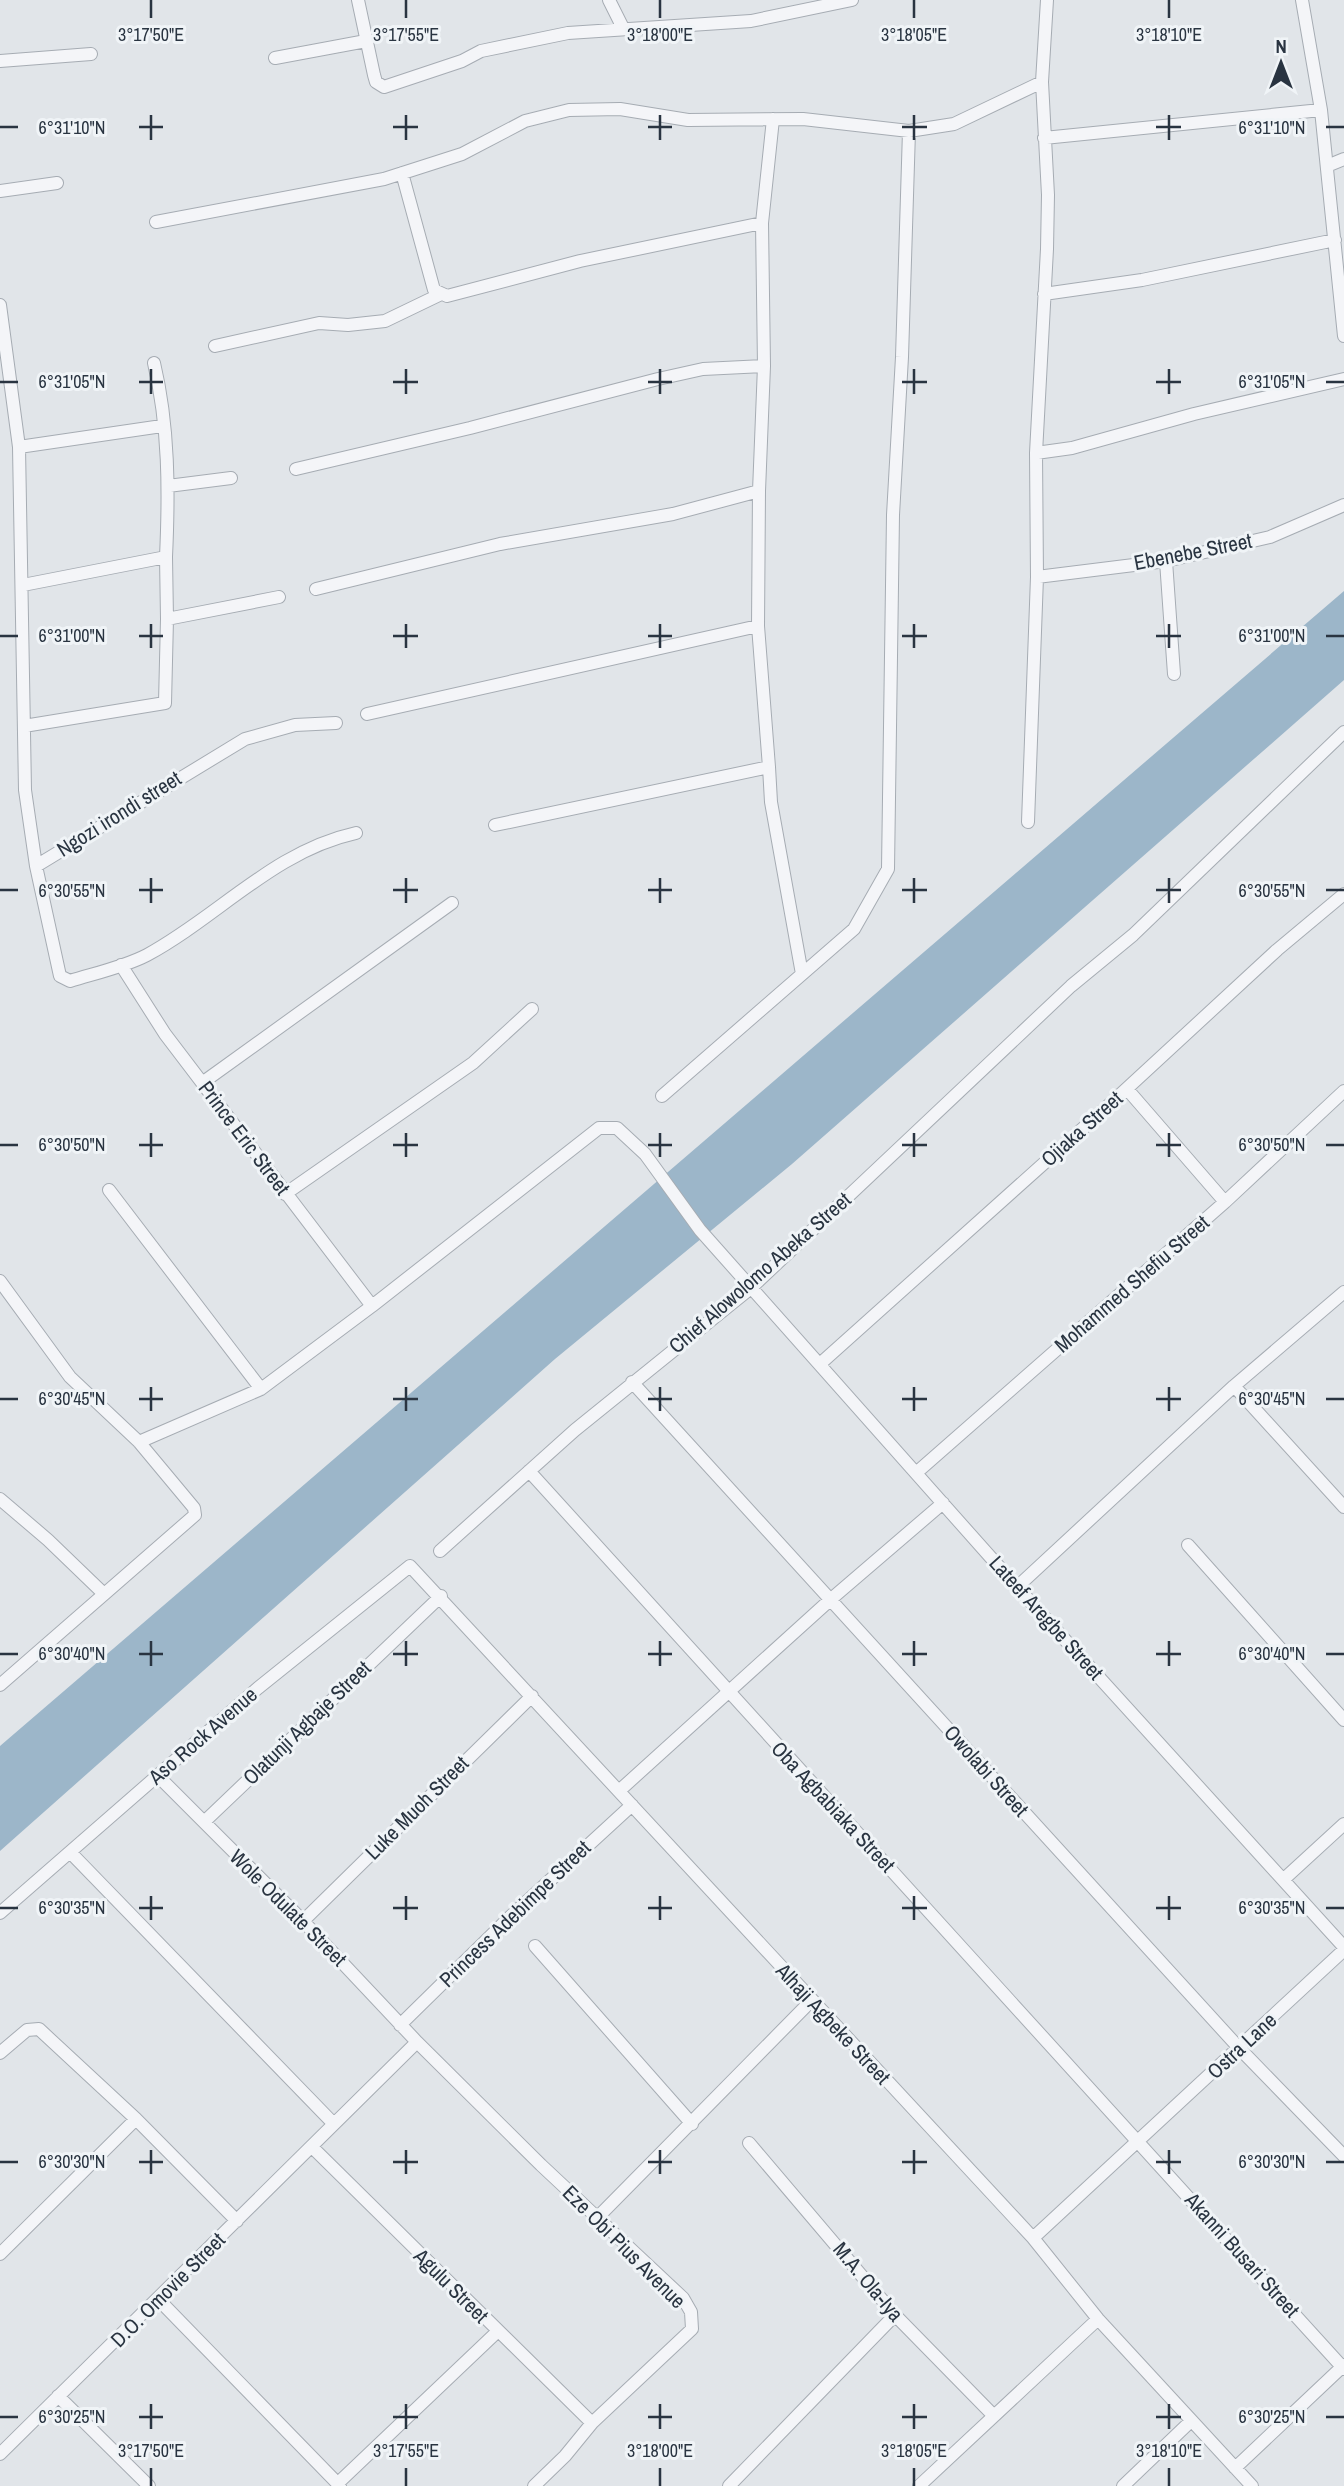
<svg xmlns="http://www.w3.org/2000/svg" width="1344" height="2486" font-family="'Archivo Narrow',sans-serif">
  <style>
    .water { fill: #9cb6c9 }
    .lines { fill: none; stroke-linecap: round; stroke-linejoin: round }
    .minor-casing { stroke: #a6acb3; stroke-width: 14 }
    .minor { stroke: #f4f5f8; stroke-width: 12 }
    .ticks { fill: none; stroke: #293441; stroke-width: 2.5 }
    .labels { text-anchor: middle; stroke-width: 6; stroke-linejoin: round; paint-order: stroke }
    .street-label { font-size: 21px; fill: #293441; stroke: #f0f4f7 }
    .ticks-label { font-size: 18px; text-anchor: middle; fill: #293441; stroke: #f0f4f7; stroke-width: 6; stroke-linejoin: round; paint-order: stroke }
  </style>
  <rect width="100%" height="100%" fill="#e1e5e9"/>
  <path class="water" d="M1344 591V680L792 1164 555 1359 0 1851V1746Z"/>
  <g class="lines">
    <g class="minor-casing">
      <path id="minor" d="M358 0 374 75 376 82 384 87 462 61 481 51 568 33 751 21 852 0
        M609 0 623 28
        M1302 0 1321 110 1344 336
        M275 58 366 41
        M0 61 91 54
        M1044 138 1321 110
        M1327 166 1344 159
        M402 173 434 290 447 296 580 261 762 223
        M0 191 57 183
        M156 222 384 179 462 154 525 121 569 110 620 109 688 120 803 119 909 131 954 124 1042 82
        M1044 294 1142 280 1335 240
        M0 305 19 447 25 790 36 866 60 976 70 981C96 973 124 967 147 955 219 916 274 851 356 833
        M215 346 319 323 348 325 385 321 439 295
        M154 363C169 426 169 492 166 557
        M19 447 162 426
        M1036 453 1072 448 1194 414 1344 379
        M296 469 470 428 658 379 703 369 764 366
        M168 486 231 478
        M1166 561 1174 674
        M1037 577 1166 561 1270 537 1344 505
        M23 585 166 557 167 619 279 597
        M316 589 500 544 673 514 759 491
        M367 714 758 626
        M24 726 165 703 167 619
        M769 767 771 802 802 974
        M1028 822 1037 577 1036 453 1047 249 1048 195 1042 82 1047 0
        M495 825 769 767 758 626 759 491 764 366 762 223 773 119
        M36 866 245 739 295 725 336 723
        M121 965 165 1034 372 1306
        M202 1083 452 903
        M1127 1089 1225 1202
        M662 1096 854 929 888 869 893 515 902 357 909 131
        M109 1190 261 1389
        M285 1194 473 1063 532 1009
        M0 1281 70 1377 139 1442 194 1508 195 1515 0 1685
        M821 1363 1109 1105 1277 950 1344 894
        M632 1382 1240 2049 1344 2156
        M1234 1386 1344 1507
        M139 1442 261 1389 372 1306 599 1128H617L645 1154 700 1230 1017 1587 1344 1947
        M529 1471 1344 2369
        M916 1473 1225 1202 1344 1091
        M0 1499 48 1540 103 1593
        M1188 1545 1344 1720
        M440 1551 575 1430 752 1287 1071 986 1133 935 1344 732
        M1017 1587 1234 1386 1344 1292
        M157 1775 303 1921 417 2042 541 2165 683 2298 691 2312 692 2329 592 2423 565 2456 534 2486
        M620 1790 830 1600 943 1503
        M204 1822 441 1596
        M70 1852 333 2123
        M1284 1879 1344 1824
        M0 1913 258 1688 410 1566 1033 2238 1098 2319 1252 2486
        M303 1921 532 1696
        M535 1946 692 2124
        M400 2025 510 1917 632 1805
        M0 2053 27 2030 39 2029 136 2119
        M749 2143 895 2315 994 2416
        M312 2147 592 2423
        M597 2218 811 2001
        M1033 2238 1344 1950
        M0 2254 136 2119 237 2221
        M159 2300 340 2486
        M58 2396 149 2486
        M0 2454 417 2042
        M1235 2468 1344 2365
        M337 2484 498 2331
        M729 2486 895 2315
        M919 2486 1098 2319
        M1123 2486 1191 2421"/>
    </g>
    <use href="#minor" class="minor"/>
  </g>
  <path class="ticks" d="M151 0V18M406 0V18M660 0V18M914 0V18M1169 0V18M151 115V140M406 115V140M660 115V140M914 115V140M1169 115V140M0 127H18M139 127H163M393 127H418M648 127H672M902 127H927M1156 127H1181M1326 127H1344M151 369V394M406 369V394M660 369V394M914 369V394M1169 369V394M0 382H18M139 382H163M393 382H418M648 382H672M902 382H927M1156 382H1181M1326 382H1344M151 624V648M406 624V648M660 624V648M914 624V648M1169 624V648M0 636H18M139 636H163M393 636H418M648 636H672M902 636H927M1156 636H1181M1326 636H1344M151 878V903M406 878V903M660 878V903M914 878V903M1169 878V903M0 890H18M139 890H163M393 890H418M648 890H672M902 890H927M1156 890H1181M1326 890H1344M151 1133V1157M406 1133V1157M660 1133V1157M914 1133V1157M1169 1133V1157M0 1145H18M139 1145H163M393 1145H418M648 1145H672M902 1145H927M1156 1145H1181M1326 1145H1344M151 1387V1411M406 1387V1411M660 1387V1411M914 1387V1411M1169 1387V1411M0 1399H18M139 1399H163M393 1399H418M648 1399H672M902 1399H927M1156 1399H1181M1326 1399H1344M151 1641V1666M406 1641V1666M660 1641V1666M914 1641V1666M1169 1641V1666M0 1654H18M139 1654H163M393 1654H418M648 1654H672M902 1654H927M1156 1654H1181M1326 1654H1344M151 1896V1920M406 1896V1920M660 1896V1920M914 1896V1920M1169 1896V1920M0 1908H18M139 1908H163M393 1908H418M648 1908H672M902 1908H927M1156 1908H1181M1326 1908H1344M151 2150V2174M406 2150V2174M660 2150V2174M914 2150V2174M1169 2150V2174M0 2162H18M139 2162H163M393 2162H418M648 2162H672M902 2162H927M1156 2162H1181M1326 2162H1344M151 2404V2429M406 2404V2429M660 2404V2429M914 2404V2429M1169 2404V2429M0 2417H18M139 2417H163M393 2417H418M648 2417H672M902 2417H927M1156 2417H1181M1326 2417H1344M151 2468V2486M406 2468V2486M660 2468V2486M914 2468V2486M1169 2468V2486"/>
  <g class="labels">
    <g class="street-label">
      <text transform="translate(1193 552) rotate(-11)" y="7">Ebenebe Street</text>
      <text transform="translate(119 814) rotate(-32)" y="7">Ngozi irondi street</text>
      <text transform="translate(1082 1129) rotate(-42)" y="7">Ojiaka Street</text>
      <text transform="translate(244 1138) rotate(53)" y="7">Prince Eric Street</text>
      <text transform="translate(760 1273) rotate(-41)" y="7">Chief Alowolomo Abeka Street</text>
      <text transform="translate(1132 1284) rotate(-41)" y="7">Mohammed Shefiu Street</text>
      <text transform="translate(1046 1618) rotate(48)" y="7">Lateef Aregbe Street</text>
      <text transform="translate(307 1723) rotate(-44)" y="7">Olatunji Agbaje Street</text>
      <text transform="translate(203 1736) rotate(-41)" y="7">Aso Rock Avenue</text>
      <text transform="translate(986 1771) rotate(48)" y="7">Owolabi Street</text>
      <text transform="translate(833 1807) rotate(47)" y="7">Oba Agbabiaka Street</text>
      <text transform="translate(417 1808) rotate(-45)" y="7">Luke Muoh Street</text>
      <text transform="translate(288 1908) rotate(45)" y="7">Wole Odulate Street</text>
      <text transform="translate(515 1914) rotate(-44)" y="7">Princess Adebimpe Street</text>
      <text transform="translate(833 2024) rotate(47)" y="7">Alhaji Agbeke Street</text>
      <text transform="translate(1242 2046) rotate(-43)" y="7">Ostra Lane</text>
      <text transform="translate(624 2247) rotate(45)" y="7">Eze Obi Pius Avenue</text>
      <text transform="translate(1242 2255) rotate(48)" y="7">Akanni Busari Street</text>
      <text transform="translate(868 2282) rotate(50)" y="7">M.A. Ola-Iya</text>
      <text transform="translate(451 2286) rotate(45)" y="7">Agulu Street</text>
      <text transform="translate(168 2290) rotate(-45)" y="7">D.O. Omovie Street</text>
    </g>
  </g>
  <g class="ticks-label">
    <text x="151" y="41">3°17'50"E</text>
    <text x="406" y="41">3°17'55"E</text>
    <text x="660" y="41">3°18'00"E</text>
    <text x="914" y="41">3°18'05"E</text>
    <text x="1169" y="41">3°18'10"E</text>
    <text x="72" y="134">6°31'10"N</text>
    <text x="1272" y="134">6°31'10"N</text>
    <text x="72" y="388">6°31'05"N</text>
    <text x="1272" y="388">6°31'05"N</text>
    <text x="72" y="642">6°31'00"N</text>
    <text x="1272" y="642">6°31'00"N</text>
    <text x="72" y="897">6°30'55"N</text>
    <text x="1272" y="897">6°30'55"N</text>
    <text x="72" y="1151">6°30'50"N</text>
    <text x="1272" y="1151">6°30'50"N</text>
    <text x="72" y="1405">6°30'45"N</text>
    <text x="1272" y="1405">6°30'45"N</text>
    <text x="72" y="1660">6°30'40"N</text>
    <text x="1272" y="1660">6°30'40"N</text>
    <text x="72" y="1914">6°30'35"N</text>
    <text x="1272" y="1914">6°30'35"N</text>
    <text x="72" y="2168">6°30'30"N</text>
    <text x="1272" y="2168">6°30'30"N</text>
    <text x="72" y="2423">6°30'25"N</text>
    <text x="1272" y="2423">6°30'25"N</text>
    <text x="151" y="2457">3°17'50"E</text>
    <text x="406" y="2457">3°17'55"E</text>
    <text x="660" y="2457">3°18'00"E</text>
    <text x="914" y="2457">3°18'05"E</text>
    <text x="1169" y="2457">3°18'10"E</text>
  </g>
  <g transform="translate(1281 63)" stroke="#f0f4f7" stroke-width="5" paint-order="stroke">
  <path d="M0-5L12 26L0 18L-12 26Z" fill="#293441"/>
  <text y="-10" font-size="19" font-weight="bold" text-anchor="middle" fill="#293441">N</text>
  </g>
</svg>
